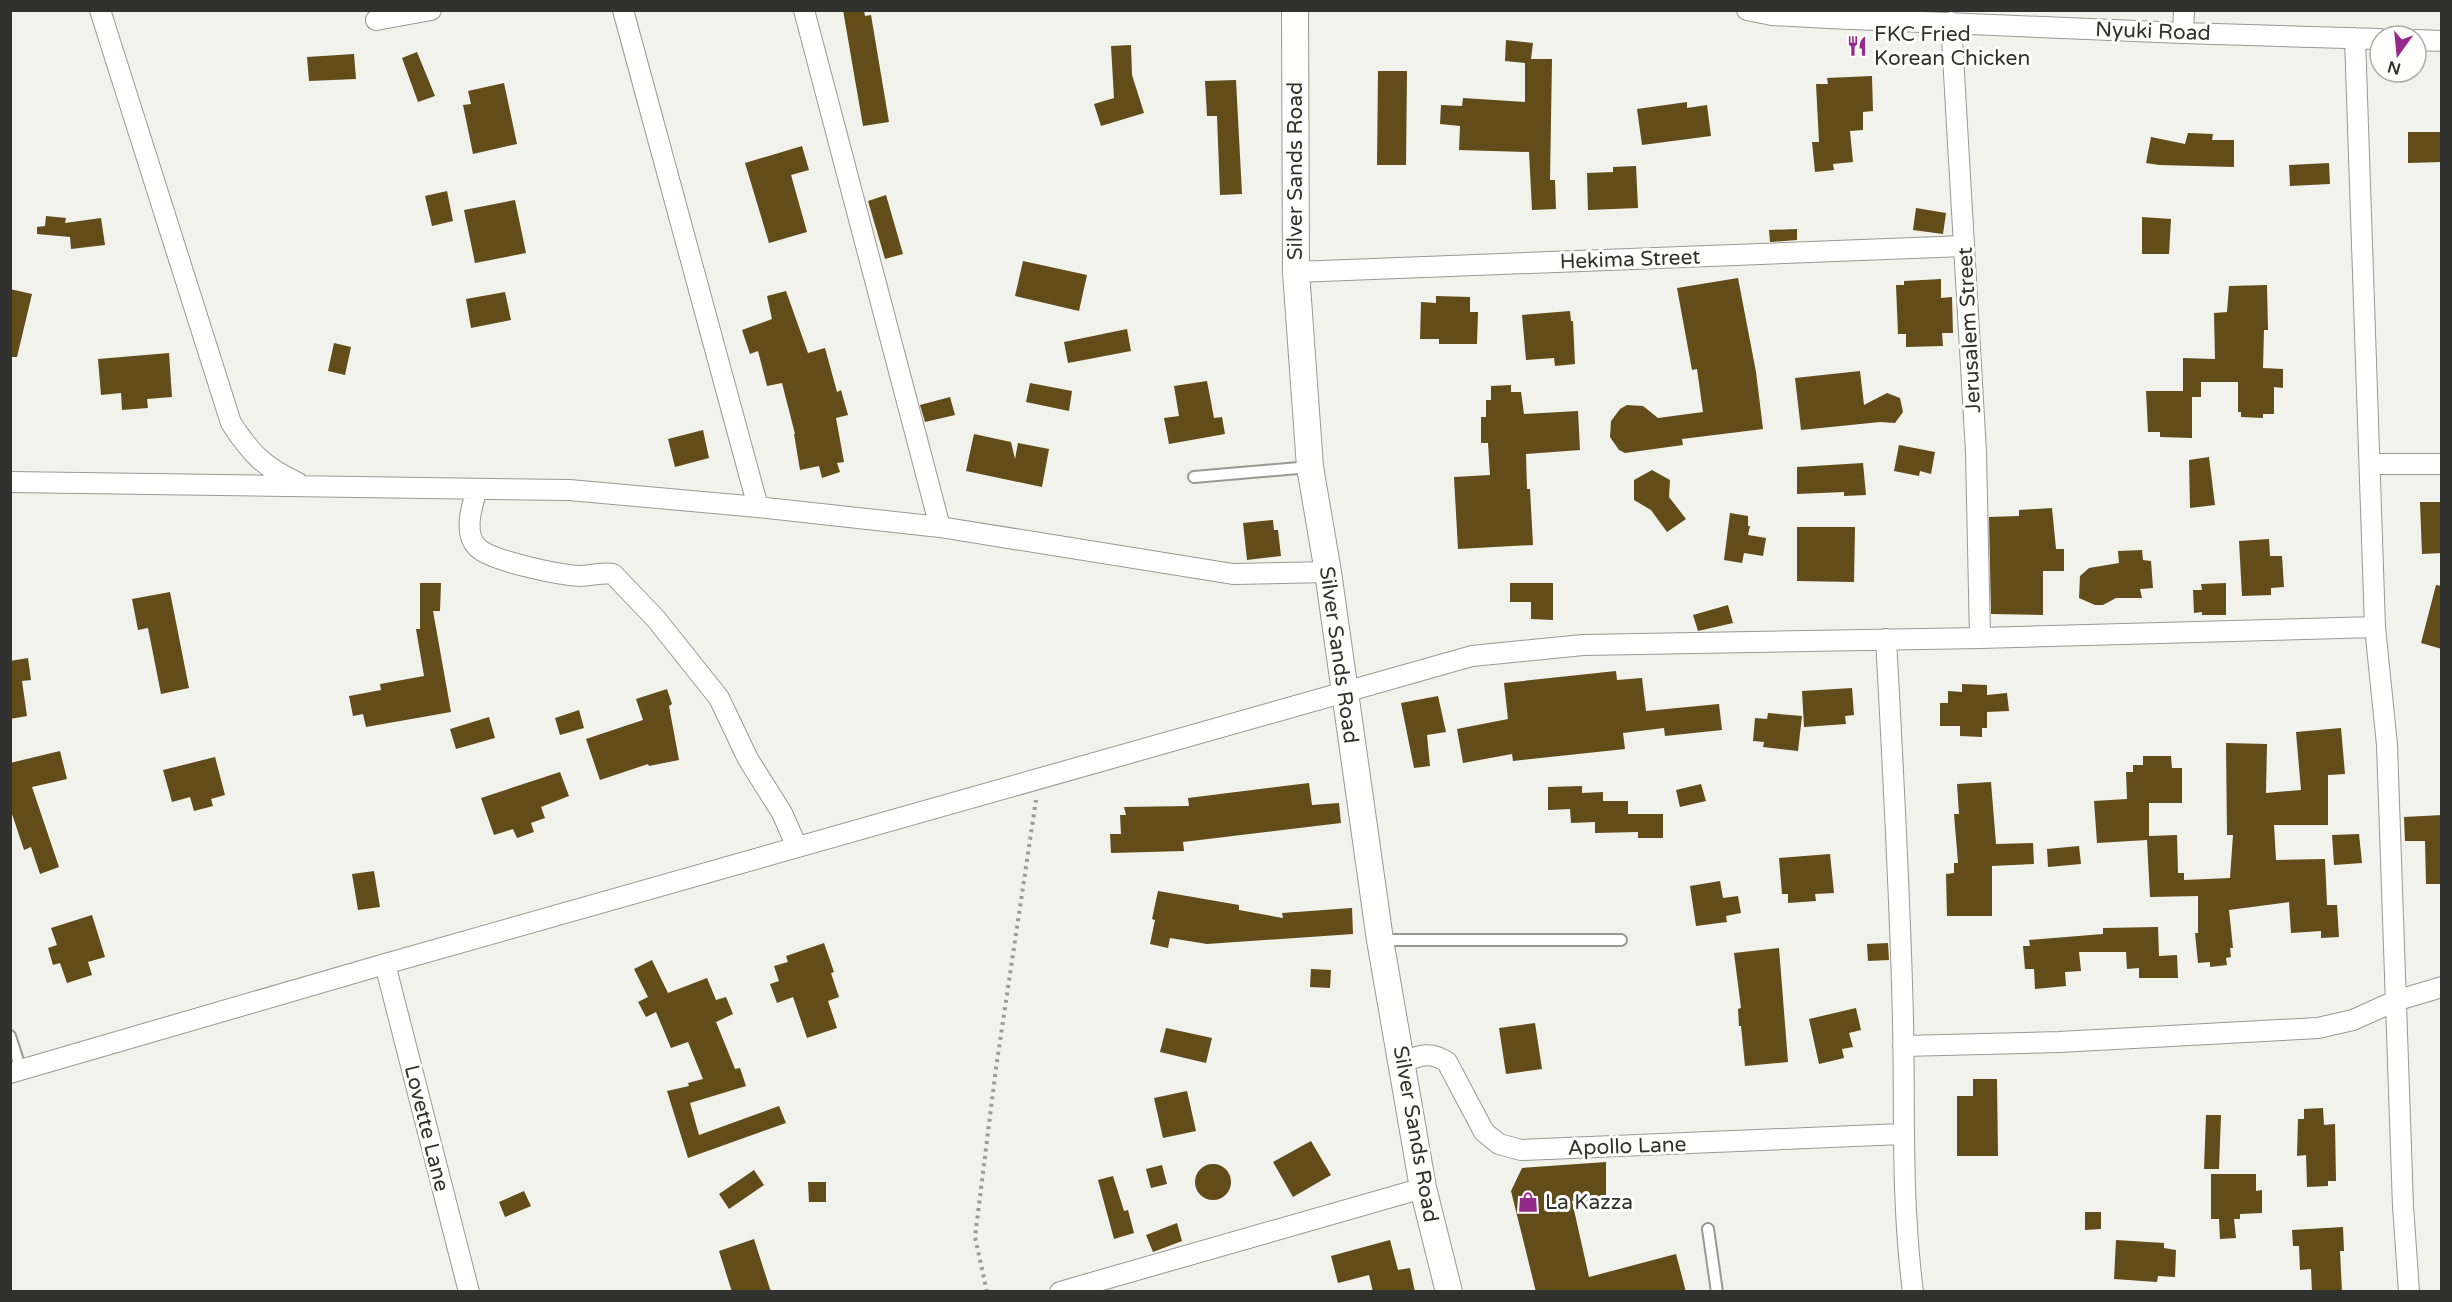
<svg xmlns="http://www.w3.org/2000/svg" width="2452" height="1302" font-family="'Varela Round',sans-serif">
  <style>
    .building { fill: #614c1a }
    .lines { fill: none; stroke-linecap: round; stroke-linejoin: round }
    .service-casing { stroke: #989993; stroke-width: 14 }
    .minor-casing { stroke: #989993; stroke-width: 22 }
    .tertiary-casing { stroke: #989993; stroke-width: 28 }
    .path { stroke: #9a9b95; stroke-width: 4; stroke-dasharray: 3 4.5; stroke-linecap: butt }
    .service { stroke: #fff; stroke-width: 10 }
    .minor { stroke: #fff; stroke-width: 20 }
    .tertiary { stroke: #fff; stroke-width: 26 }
    .labels { text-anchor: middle; stroke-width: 6; stroke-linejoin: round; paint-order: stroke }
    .street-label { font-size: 21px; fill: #31322f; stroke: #fffffe }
    .poi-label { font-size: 21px; fill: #31322f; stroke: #fffffe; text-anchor: start }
  </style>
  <rect width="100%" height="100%" fill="#f1f2eb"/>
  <path class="building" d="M843 10H864L865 16 871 15 889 122 863 126Z
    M1506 40 1533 43 1531 59H1552L1550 180H1555L1556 209 1532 210 1529 152 1459 150 1460 126 1440 124 1441 105 1462 106 1463 98 1525 102V63L1505 61Z
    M1131 45 1132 75 1144 113 1101 126 1094 104 1114 98 1111 46Z
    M417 52 435 96 418 102 402 58Z
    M354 54 356 79 309 81 307 57Z
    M1378 71H1407L1406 165H1377Z
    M1872 76 1873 111 1863 112V130L1850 131 1853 162 1833 164 1834 170 1815 172 1812 142H1819L1816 84H1828L1827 78Z
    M1236 80 1242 194 1220 195 1217 116H1207L1205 81Z
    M504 83 517 144 473 154 463 105 471 104 468 91Z
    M1687 102V108L1707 105 1711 136 1642 145 1637 109Z
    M2408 132H2442V162L2408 163Z
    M2188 133 2213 134 2212 140H2234V167L2159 165 2146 163 2151 137 2185 144Z
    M802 146 809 170 791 175 807 232 769 243 745 163Z
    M2329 163 2330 184 2290 186 2289 165Z
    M1636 166 1638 208 1588 210 1587 173 1613 172V167Z
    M447 191 453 221 432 226 425 196Z
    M886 195 903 254 885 259 868 201Z
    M515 200 526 253 475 263 464 210Z
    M1916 208 1946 213 1943 234 1913 230Z
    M46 216 66 218 65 223 101 218 105 245 71 249 70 237 37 234V227L45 226Z
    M2142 217 2171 219 2169 254H2142Z
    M1797 229V240L1770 242 1769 230Z
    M1023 261 1087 275 1079 311 1015 296Z
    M1738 278 1756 372 1763 429 1682 439 1683 445 1625 453 1619 450 1610 437 1611 421 1620 409 1627 405 1643 406 1658 418 1703 412 1697 369 1692 370 1677 288Z
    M1941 279V298L1952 297 1953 333H1942L1943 346 1906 347V334H1898L1896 285H1904V281Z
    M2267 285 2268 330H2264L2263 368 2283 369V388L2274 387V414H2263V418L2241 417V412H2238V382H2201V397H2192V438L2160 437V432H2148L2146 391H2183V358L2215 359 2214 313 2227 312 2229 286Z
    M10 289 32 294 17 357H10Z
    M786 291 808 353 825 348 837 392 841 390 848 415 836 418 844 462 837 463 840 472 822 478 819 466 800 470 794 434H795L782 383 767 386 758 351 750 354 742 330 772 319 767 296Z
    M505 292 511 320 471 328 466 299Z
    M1436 296 1470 297V312H1478L1477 344H1439V339H1420L1421 302 1436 303Z
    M1570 311 1571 321H1573L1575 364 1555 366 1554 358 1526 360 1522 315Z
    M1127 329 1131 351 1068 363 1064 342Z
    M334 343 351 347 345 375 328 371Z
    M169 353 172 397 147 399 148 408 122 410 121 393 101 395 98 359Z
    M1860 371 1864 405 1887 393 1900 398 1903 412 1895 423 1880 422 1801 430 1795 378Z
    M1207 381 1214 418 1222 417 1225 434 1169 444 1164 418 1179 416 1174 386Z
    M1030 383 1072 391 1069 411 1026 402Z
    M1511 385V392H1521L1524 414 1578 411 1580 450 1526 454 1527 489H1530L1533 545 1458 549 1454 477 1490 475 1488 443H1481V417H1486V400H1491V386Z
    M950 397 955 415 925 422 920 405Z
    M703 430 709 458 675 467 668 439Z
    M974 434 1011 442 1015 459 1018 443 1049 449 1042 487 966 471Z
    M1899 445 1935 452 1931 474 1920 471 1919 476 1894 471Z
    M2209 457 2215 505 2190 508 2189 460Z
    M1863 463 1866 495 1844 496V492L1797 494V467Z
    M1652 470 1670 480 1669 497 1686 519 1667 532 1651 510 1634 500V480Z
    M2420 502H2442V553L2422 554Z
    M2052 508 2056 549H2064V571H2043V615L1991 614 1989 517 2019 516V510Z
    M1730 513 1748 516V526H1750L1748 535 1766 538 1763 556 1744 553 1742 563 1724 560Z
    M1273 520 1274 530H1278L1281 556 1247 560 1243 523Z
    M1797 527H1855L1854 582 1797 581Z
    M2269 539 2270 556H2282L2284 587 2271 588V595L2242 596 2239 541Z
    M2142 550 2143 560 2151 561 2153 588 2140 589 2142 598H2116L2103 605H2095L2079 598 2080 576 2089 568 2119 563 2118 551Z
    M420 583H441L440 611H433L451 712 366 727 363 714 353 716 349 696 381 690 380 684 424 676 416 629H420Z
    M1510 583H1553V620L1531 619V602H1510Z
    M2226 583V615H2202V612L2194 613 2193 590H2202L2201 584Z
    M2436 585 2442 586V649L2421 643Z
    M170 592 189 688 161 694 148 628 138 630 132 599Z
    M1728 605 1733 623 1698 631 1693 615Z
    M28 658 31 680 22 681 27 716 10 719V661Z
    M1616 671 1617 680 1642 678 1646 711 1719 704 1722 730 1665 736 1664 728 1623 733 1625 749 1513 761 1512 754 1463 763 1457 729 1508 719 1504 683Z
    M1962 684 1987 685V695L2007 693 2009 711 1987 712V728H1982V737L1960 736V726H1940V703H1948V691L1962 692Z
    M1852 688 1854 715 1845 716 1846 724 1804 727 1802 691Z
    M667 689 672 704 669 706 679 760 649 766 648 764 600 780 586 739 643 720 636 699Z
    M1438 696 1446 732 1427 735 1430 766 1414 768 1401 703Z
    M579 710 584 728 560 735 555 718Z
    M1768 713 1802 716 1798 751 1763 747 1764 742 1753 741 1755 718 1767 719Z
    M489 717 495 738 456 749 450 729Z
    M2341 728 2345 774 2328 775V825H2274L2276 860 2325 859 2327 905H2337L2339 937 2321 938V931L2291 933 2289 902 2229 910 2233 948H2230L2231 957 2226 958 2227 965 2210 967V962L2198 963 2195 933H2198V896L2150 897 2147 840 2097 843 2094 801 2127 799 2126 772H2133V765H2143V756H2171L2172 768H2182V803H2149V836L2177 835 2178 873H2184V880L2230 878 2233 835H2227L2226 743 2267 744 2266 793 2301 790 2296 732Z
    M60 751 67 779 32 787 59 867 40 874 31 847 24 850 10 808V763Z
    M215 757 225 795 211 799 213 806 194 811 190 797 172 802 163 770Z
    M560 772 569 796 541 807 545 818 531 823 534 832 517 838 513 829 494 835 481 798Z
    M1991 782 1996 844 2033 843 2034 864 1992 866V916H1947L1946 874 1954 873V863H1958L1954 814H1959L1957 784Z
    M1309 783 1312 805 1339 803 1341 823 1183 842 1184 851 1111 853 1110 834H1121L1120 815H1126L1124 807 1189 806 1188 798Z
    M1701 784 1706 801 1680 807 1676 790Z
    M1582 786V793L1603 792V801H1628V814H1663V838H1638V832L1595 833V822L1571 823 1570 809 1548 810V787Z
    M2442 815V884H2426L2425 841H2405L2404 817Z
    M2359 834 2362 863 2334 865 2332 835Z
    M2079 846 2081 864 2048 867 2047 849Z
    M1830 854 1834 893 1815 894 1816 901 1788 903V894H1782L1779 858Z
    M374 871 380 907 358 910 352 874Z
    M1720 881 1723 898 1738 896 1741 913 1726 916 1727 922 1696 926 1690 886Z
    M1158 891 1239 905V910L1283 918 1282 913 1352 908 1353 934 1207 944 1170 938 1168 948 1150 944 1155 920 1152 919Z
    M92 915 105 957 88 962 92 975 67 983 60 963 53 965 48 948 57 945 51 928Z
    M2158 927 2159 956 2177 955 2178 978H2139V968L2127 969 2126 952H2079L2081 971 2065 972 2066 986 2035 989 2034 969H2025L2023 946H2030L2029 940 2103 934V928Z
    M824 943 834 972 831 973 839 997 828 1001 837 1028 807 1038 793 997 777 1003 770 984 779 981 774 966 788 962 786 956Z
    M1888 943 1889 960 1868 961 1867 944Z
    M1779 948 1788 1062 1745 1066 1741 1026H1739L1738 1009 1741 1008 1734 953Z
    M652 960 668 993 707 978 716 1000 726 997 733 1014 716 1022 735 1069 740 1068 746 1086 690 1103 699 1135 779 1106 786 1123 688 1158 667 1091 689 1086 688 1083 703 1079 688 1042 671 1048 656 1012 646 1017 638 1002 648 997 634 969Z
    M1311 969 1331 970 1330 988 1310 987Z
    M1856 1008 1861 1030 1849 1033 1853 1047 1842 1049 1844 1058 1819 1064 1809 1019Z
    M1535 1023 1542 1069 1506 1074 1499 1028Z
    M1166 1028 1212 1038 1206 1063 1160 1052Z
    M1973 1079H1997L1998 1156H1957V1096H1973Z
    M1187 1091 1196 1131 1163 1138 1154 1098Z
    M2323 1108 2324 1125 2335 1124 2336 1181H2328V1186L2307 1187 2306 1155 2297 1156 2298 1119H2304V1109Z
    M2206 1115H2221L2219 1169H2204Z
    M1311 1141 1331 1175 1293 1197 1273 1162Z
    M1606 1162V1200L1572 1201 1589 1277 1676 1254 1686 1292H1536L1511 1191 1522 1168Z
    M1195 1182a18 18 0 1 1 36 0a18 18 0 1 1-36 0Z
    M1162 1165 1167 1184 1151 1188 1146 1169Z
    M754 1170 764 1185 729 1209 719 1194Z
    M2211 1174H2256V1191L2262 1190V1213L2240 1214V1219H2234L2236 1238 2220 1239 2219 1219H2211Z
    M1113 1176 1124 1211 1128 1210 1134 1233 1114 1239 1098 1180Z
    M808 1182H826V1202H809Z
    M524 1191 531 1206 505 1217 499 1202Z
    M2085 1212H2101V1229L2085 1230Z
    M1177 1223 1182 1241 1153 1252 1146 1235Z
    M2343 1227 2344 1251H2340L2342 1292H2312L2311 1269 2300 1270 2299 1246H2293L2292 1230Z
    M754 1239 771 1292H732L719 1251Z
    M1390 1240 1398 1270 1410 1268 1415 1292H1373L1369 1275 1338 1283 1331 1256Z
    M2116 1240 2164 1243V1248L2176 1250 2175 1277 2158 1276 2157 1282 2114 1279Z"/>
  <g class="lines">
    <g class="service-casing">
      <path id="service" d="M1194 477 1310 467
        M1380 940H1621
        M10 1036 21 1070
        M1708 1229 1717 1292"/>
    </g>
    <g class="minor-casing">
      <path id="minor" d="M100 10 231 423C252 455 264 467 298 483
        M623 10 758 507
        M804 10 940 527
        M1747 10 1772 15 1828 18 2183 33 2380 39
        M376 20 431 10
        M1951 22 1976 452 1980 638
        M2183 33 2184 10
        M2355 38 2375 627 2387 745 2403 1206 2409 1292
        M2416 40 2442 41
        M1296 272 1964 246
        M2370 464H2442
        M10 482 569 490 758 507 940 527 1233 574 1328 572
        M477 489C472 505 463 533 477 547 490 561 560 575 580 576 591 576 602 572 613 574L656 619 719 698 748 759 782 813 797 847
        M1886 639C1893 766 1900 893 1903 1020 1905 1112 1901 1199 1913 1292
        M385 964 469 1292
        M1903 1046 2059 1042 2318 1028 2353 1020 2395 1001 2442 987
        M1403 1062C1420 1055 1431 1051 1447 1062L1484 1132 1499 1144 1521 1150 1902 1134
        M10 1073 385 964 1472 656 1583 645 1980 638 2375 627
        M1060 1292 1423 1188"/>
    </g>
    <g class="tertiary-casing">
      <path id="tertiary" d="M1295 10 1296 272 1310 467 1328 572 1380 940 1423 1188 1449 1292"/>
    </g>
    <path class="path" d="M987 1292 975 1237 996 1068 1036 800"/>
    <use href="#service" class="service"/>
    <use href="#minor" class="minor"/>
    <use href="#tertiary" class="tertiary"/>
  </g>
  <defs>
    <g id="restaurant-bare" transform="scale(1.62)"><path d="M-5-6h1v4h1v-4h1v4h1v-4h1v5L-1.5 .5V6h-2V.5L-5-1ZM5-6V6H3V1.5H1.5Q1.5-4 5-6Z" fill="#95298b" stroke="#fffffe" stroke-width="2.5" paint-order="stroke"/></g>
    <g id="shop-bare" transform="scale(1.62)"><path d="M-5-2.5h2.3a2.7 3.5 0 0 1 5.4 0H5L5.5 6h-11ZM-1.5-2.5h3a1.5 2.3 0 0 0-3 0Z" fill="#95298b" stroke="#fffffe" stroke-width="2.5" paint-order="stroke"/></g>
  </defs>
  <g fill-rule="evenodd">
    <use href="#restaurant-bare" x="1857" y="46"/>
    <use href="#shop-bare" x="1528" y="1202"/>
  </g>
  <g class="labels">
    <g class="street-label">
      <text transform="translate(2153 31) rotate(2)" y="7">Nyuki Road</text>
      <text transform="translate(1295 171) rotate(-90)" y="7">Silver Sands Road</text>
      <text transform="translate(1630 259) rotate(-2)" y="7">Hekima Street</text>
      <text transform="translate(1969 330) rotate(-93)" y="7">Jerusalem Street</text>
      <text transform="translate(1339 655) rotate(82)" y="7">Silver Sands Road</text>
      <text transform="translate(427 1128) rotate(76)" y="7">Lovette Lane</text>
      <text transform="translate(1416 1134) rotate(80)" y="7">Silver Sands Road</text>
      <text transform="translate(1627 1146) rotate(-2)" y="7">Apollo Lane</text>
    </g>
    <g class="poi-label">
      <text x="1874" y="41">FKC Fried<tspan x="1874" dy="24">Korean Chicken</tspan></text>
      <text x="1545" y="1209">La Kazza</text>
    </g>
  </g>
  <rect width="2452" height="1302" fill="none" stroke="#31322f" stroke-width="24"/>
  <g transform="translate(2398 54) rotate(195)"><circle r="28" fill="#fffffe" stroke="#adadab" stroke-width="1.5"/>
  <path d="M0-4.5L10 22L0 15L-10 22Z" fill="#95298b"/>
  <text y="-9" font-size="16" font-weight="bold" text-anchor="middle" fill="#31322f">N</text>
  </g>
</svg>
